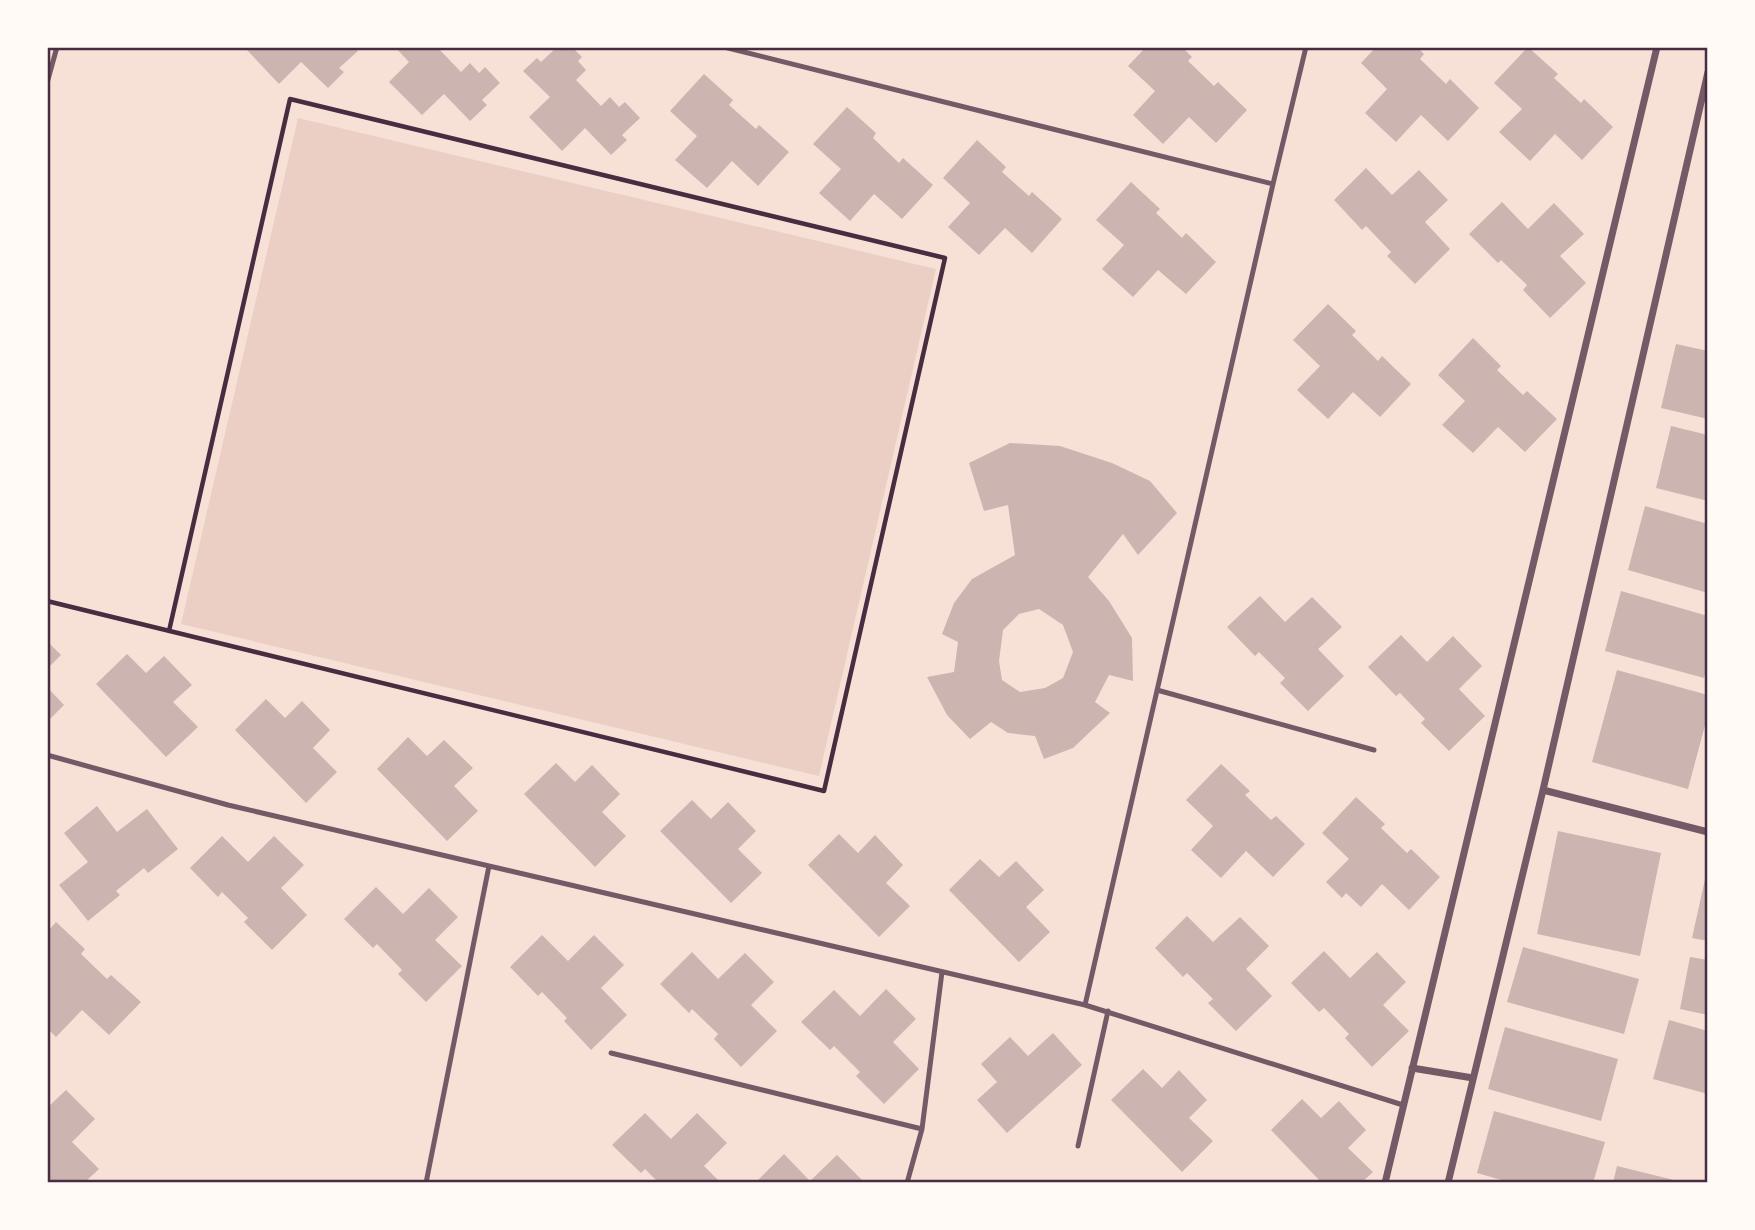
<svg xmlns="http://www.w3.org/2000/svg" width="1755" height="1230" font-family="'Titillium Web',sans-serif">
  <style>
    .green { fill: #ebcfc5 }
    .building { fill: #ccb4b1; fill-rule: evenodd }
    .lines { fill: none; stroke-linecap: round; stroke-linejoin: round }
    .path { stroke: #4a2c40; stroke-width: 4.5 }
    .service { stroke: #755966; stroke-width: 5 }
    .minor { stroke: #755966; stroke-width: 7 }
    .neatline { fill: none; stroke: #4a2c40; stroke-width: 2.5 }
  </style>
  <rect width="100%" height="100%" fill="#f7e1d7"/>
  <path class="green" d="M298 118 936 269 819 776 181 624Z"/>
  <path class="building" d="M249 47H354L358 51 339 68 344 72 328 88 301 62 279 84 247 50Z
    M395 47H437L461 72 470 63 479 73 485 67 500 83 482 100 487 105 470 121 444 94 422 115 389 82 409 62Z
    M557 47H572L582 57 578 61 586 70 576 80 601 106 610 97 619 107 625 102 640 118 622 135 627 140 611 155 585 128 562 151 529 117 550 97 523 71 537 58 541 62Z
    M1146 47H1182L1192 57 1188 61 1214 86 1218 82 1247 110 1216 143 1189 117 1163 144 1133 115 1155 91 1128 66Z
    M1376 47H1417L1424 54 1420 59 1446 84 1450 79 1479 108 1448 141 1421 115 1396 142 1365 113 1387 89 1361 63Z
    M1528 47 1558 74 1554 78 1581 103 1584 99 1613 127 1582 160 1555 134 1530 161 1499 132 1522 109 1494 83Z
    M704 74 733 100 729 105 756 129 759 125 789 152 758 186 732 161 707 188 675 160 697 136 670 111Z
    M847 107 876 133 873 138 899 163 903 158 933 185 902 219 874 194 850 221 819 193 841 169 813 144Z
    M977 140 1006 167 1002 172 1029 196 1032 192 1062 219 1032 253 1005 228 979 255 948 227 970 203 943 178Z
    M1366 168 1392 195 1419 170 1448 200 1425 222 1450 249 1415 284 1387 256 1391 252 1366 226 1362 230 1334 200Z
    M1131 182 1160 209 1156 213 1182 238 1186 233 1216 262 1186 294 1158 270 1133 297 1102 269 1124 245 1096 220Z
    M1502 202 1528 229 1554 203 1584 234 1560 256 1586 283 1550 318 1523 290 1527 285 1501 260 1498 263 1469 234Z
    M1328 304 1356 331 1352 335 1378 361 1382 356 1411 384 1380 417 1353 392 1328 419 1297 390 1320 366 1293 340Z
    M1473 338 1501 366 1497 370 1523 395 1527 391 1557 419 1525 452 1498 427 1473 453 1442 425 1465 401 1438 375Z
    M1676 344 1708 351V419L1661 408Z
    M1671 426 1708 435V501L1656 488Z
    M1010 443 1060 446 1112 463 1150 481 1177 513 1138 555 1123 534 1088 577 1109 601 1132 638 1133 681 1109 675 1095 702 1110 713 1073 748 1044 759 1035 736 1008 733 991 722 970 739 947 715 927 677 954 672 958 642 942 634 954 603 972 579 1015 555 1008 505 984 511 969 463ZM1039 609 1063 625 1073 652 1063 678 1045 688 1020 692 1002 680 999 661 1003 630 1019 614Z
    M1645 506 1708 524V593L1628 570Z
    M1621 591 1708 616V665L1704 678 1605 651Z
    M1260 596 1285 622 1312 597 1342 627 1318 649 1344 676 1308 711 1280 683 1285 678 1259 652 1255 656 1227 627Z
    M1401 635 1427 662 1453 636 1482 666 1459 689 1485 716 1449 751 1421 723 1425 719 1400 693 1396 696 1368 667Z
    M47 641 61 655 47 669Z
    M127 654 146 673 164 656 192 685 173 702 198 727 166 757 96 684Z
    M1617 670 1708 695V714L1688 789 1592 762Z
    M47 687 64 705 47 722Z
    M266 699 285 718 302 701 330 730 313 748 337 772 306 803 235 730Z
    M408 737 427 756 444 740 473 768 454 786 478 811 447 841 377 769Z
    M556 763 575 782 592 765 620 794 602 812 626 836 595 867 524 794Z
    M1221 764 1250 791 1245 795 1271 820 1276 816 1305 844 1273 877 1246 851 1221 878 1191 850 1213 826 1186 800Z
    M1356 797 1385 824 1381 828 1407 853 1411 849 1440 877 1409 910 1382 884 1361 907 1346 893 1342 898 1326 882 1349 859 1322 833Z
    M692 800 711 819 728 802 756 831 738 849 762 873 731 903 660 831Z
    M97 806 117 832 147 809 178 849 148 873 144 868 116 891 120 895 88 921 59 885 88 862 64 833Z
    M1558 831 1661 853 1640 956 1537 934Z
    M839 834 858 853 875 835 903 865 886 883 910 906 879 937 808 865Z
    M222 836 248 862 274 836 304 865 281 888 307 915 272 950 244 922 248 918 222 892 218 897 190 868Z
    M980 859 999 877 1016 861 1044 890 1026 907 1050 932 1019 962 949 890Z
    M1707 870H1708V941L1692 938Z
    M376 887 403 914 429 888 458 917 435 940 462 966 426 1002 398 974 402 970 377 944 373 948 344 919Z
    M1187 916 1213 942 1240 917 1269 946 1246 969 1272 996 1236 1031 1208 1003 1213 999 1187 973 1183 977 1155 948Z
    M56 922 85 949 81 954 107 979 111 975 141 1002 109 1035 82 1010 56 1037 47 1028V932Z
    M542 935 568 961 594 935 624 965 601 988 627 1015 591 1050 564 1021 567 1018 542 992 538 996 510 967Z
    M1523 947 1639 979 1624 1034 1507 1002Z
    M1324 951 1350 978 1377 952 1406 982 1383 1005 1409 1031 1372 1067 1345 1038 1349 1034 1324 1008 1319 1012 1291 983Z
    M692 952 718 979 745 953 774 982 751 1005 777 1031 741 1067 714 1039 718 1034 692 1009 689 1013 660 984Z
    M1690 957 1708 960V1015L1680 1009Z
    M886 989 916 1019 893 1042 919 1069 884 1104 856 1076 860 1072 834 1046 830 1050 801 1022 834 990 860 1016Z
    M1669 1020 1708 1031V1094L1653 1079Z
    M1505 1027 1618 1059 1601 1121 1488 1089Z
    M1053 1033 1082 1065 1007 1133 977 1100 997 1082 981 1064 1010 1037 1028 1056Z
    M1143 1069 1162 1088 1179 1070 1207 1100 1189 1118 1213 1141 1182 1172 1111 1100Z
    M66 1090 95 1119 72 1142 99 1169 84 1183H47V1108Z
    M1302 1099 1321 1118 1339 1101 1366 1130 1348 1148 1373 1172 1361 1183H1322L1271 1130Z
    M1494 1111 1605 1142 1593 1183H1512L1477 1173Z
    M645 1113 671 1139 697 1113 727 1143 704 1166 721 1183H659L645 1169 641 1173 612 1145Z
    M784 1154 810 1181 837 1155 865 1183H755Z
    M1617 1166 1682 1182V1183H1613Z"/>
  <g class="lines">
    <path class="path" d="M47 601 824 791 945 258 290 99 169 631"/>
    <path class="service" d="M724 47 1273 184
      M47 83 57 47
      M1157 690 1374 750
      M47 755 228 805 1085 1005 1403 1105
      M1085 1005 1273 184 1306 47
      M611 1053 922 1129
      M1078 1146 1108 1011
      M426 1183 489 866
      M907 1183 922 1129 942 972"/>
    <path class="minor" d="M1543 790 1708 832
      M1412 1068 1473 1078
      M1385 1183 1657 47
      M1448 1183 1543 790 1708 72"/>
  </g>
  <rect width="1755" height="1230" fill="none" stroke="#fffaf5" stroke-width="98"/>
  <rect x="49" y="49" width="1657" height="1132" class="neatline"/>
</svg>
